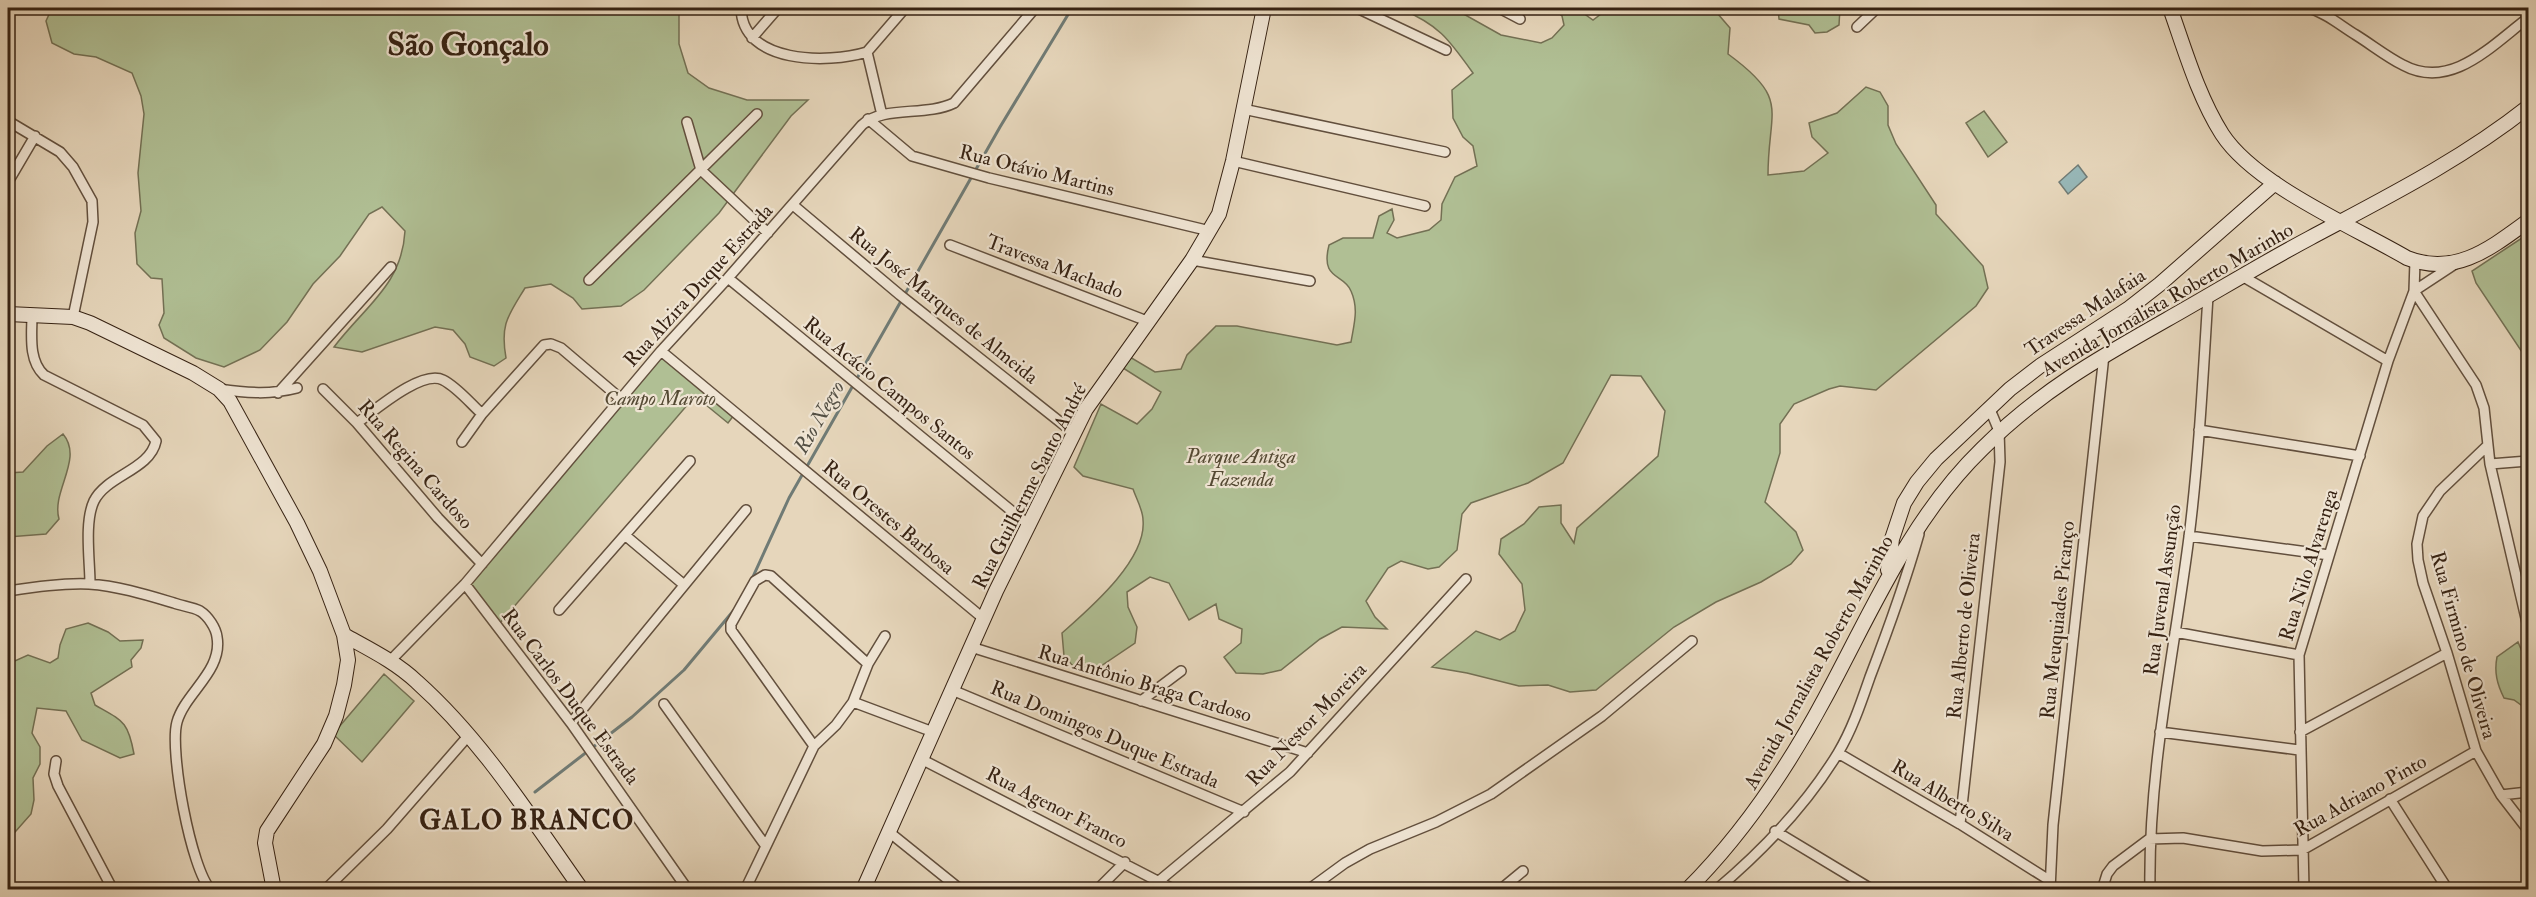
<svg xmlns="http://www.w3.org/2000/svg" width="2536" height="897" font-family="'IM FELL Double Pica',serif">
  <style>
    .green { fill: #b0bf94; stroke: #737054; stroke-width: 1.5 }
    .water { fill: #97b7b7; stroke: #707b75; stroke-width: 1.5 }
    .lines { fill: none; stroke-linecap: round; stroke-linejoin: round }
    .stream { stroke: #707b75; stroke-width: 3 }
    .street-casing { stroke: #624f3d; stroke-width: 12 }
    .secondary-casing { stroke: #362213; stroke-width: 16 }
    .street { stroke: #efe4d3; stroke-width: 9 }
    .secondary { stroke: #efe4d3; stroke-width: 14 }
    .labels { text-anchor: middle; stroke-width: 4.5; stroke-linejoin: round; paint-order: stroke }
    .street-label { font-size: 20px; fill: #362213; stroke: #efe4d3 }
    .park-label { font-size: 20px; font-style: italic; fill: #544933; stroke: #efe4d3 }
    .water-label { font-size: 21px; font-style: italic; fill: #534f44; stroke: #efe4d3 }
    .district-label { font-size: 26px; font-weight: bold; letter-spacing: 1.5px; fill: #362213; stroke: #efe4d3 }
    .town-label { font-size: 32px; font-weight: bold; fill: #362213; stroke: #efe4d3 }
  </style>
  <rect width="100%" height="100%" fill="#e6d6bb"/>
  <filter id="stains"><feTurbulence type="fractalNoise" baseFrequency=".00333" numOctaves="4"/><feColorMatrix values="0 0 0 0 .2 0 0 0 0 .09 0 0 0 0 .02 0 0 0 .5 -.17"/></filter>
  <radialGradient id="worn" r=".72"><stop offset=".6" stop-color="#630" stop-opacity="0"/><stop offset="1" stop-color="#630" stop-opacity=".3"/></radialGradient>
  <path class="green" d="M89 8H679V44L688 73 709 88 747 100H808L791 116 719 213 644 290 621 306 582 309 573 298 551 284 525 288C508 316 500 324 506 358L494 366 470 357 465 344 453 330 435 327 362 352 334 347C365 306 402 285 405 231L382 207 369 214 340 256 313 284 287 322 260 350 224 367 196 358 164 338 159 325 164 313 162 279 151 278 137 264 135 233 141 211 138 173 144 114 141 96 132 73 96 57 74 54 52 43 46 21 51 10H81Z
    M1399 8H1453L1501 35 1541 43 1552 38 1564 25 1562 16 1553 8H1576L1593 20 1609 8H1716L1718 14 1730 28 1728 54C1791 100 1768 109 1768 175L1804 171 1828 153 1812 137 1809 123 1837 113 1866 87 1880 92 1888 106V125L1896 144 1936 205V214L1983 266 1988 288 1976 306 1876 390 1840 386 1829 389 1794 404 1780 424V453L1765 502 1796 532 1803 550 1791 564 1761 582 1716 602 1674 627 1596 690 1570 692 1548 685 1519 686 1467 673 1432 667 1476 631 1500 640 1515 631 1525 610 1522 584 1499 554 1501 539 1524 524 1539 507 1561 505V523L1574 543 1577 528 1658 456 1665 411 1641 376 1611 375 1563 463 1528 483 1471 503 1462 514 1457 550 1439 567 1428 569 1401 561 1388 568 1366 601 1375 617 1387 629 1342 627 1320 639 1281 670 1263 674 1236 673 1224 657 1241 643 1242 629 1219 619 1216 604 1189 620 1169 583 1150 577 1127 592 1128 607 1137 627 1135 643 1098 668 1073 666 1064 656 1062 633C1089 609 1147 560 1143 520 1143 510 1136 498 1133 489L1083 476 1074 467 1101 404 1137 424 1152 409 1161 392 1123 368 1130 357 1155 372 1181 369 1187 355 1216 326H1237L1337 345 1351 342C1354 324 1359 309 1351 291 1344 273 1320 281 1329 245L1343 238H1373L1379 216 1392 209 1394 220 1387 233 1397 238 1429 230 1441 220 1442 204 1455 177 1477 166 1473 146 1463 137 1453 118 1452 90 1473 73C1448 38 1439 25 1399 8Z
    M1778 8H1840L1839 25 1827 32 1815 33 1809 25 1779 19Z
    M1984 111 2007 142 1988 157 1966 123Z
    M2528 234V361L2476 283 2472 271Z
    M662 356 734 415 728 423 695 396 500 623 470 585Z
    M63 434C84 459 51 491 59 519L46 534 8 537V473L23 472 47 446Z
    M88 623 108 632 120 641 143 640 141 648 131 660 132 667 91 693 95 705C123 721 128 721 134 754L120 758 82 740 66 711 37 708 32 733 40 747V764L33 778 34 800 31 814 8 840V664L28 655 50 663 58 658 60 645 66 629Z
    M2518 642 2528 666V710L2514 700 2504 698C2497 684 2494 672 2497 657Z
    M384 674 414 701 362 762 333 734Z"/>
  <path class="water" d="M2078 165 2087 177 2068 194 2059 182Z"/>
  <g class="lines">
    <path class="stream" d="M751 581 789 498 1000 127 1072 8
      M535 792 632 717 684 670 734 610"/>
    <g class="street-casing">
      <path id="street" d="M741 8C742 64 828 64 867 52
        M1357 8 1446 50
        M1499 8 1520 19
        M2308 8C2325 12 2341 26 2356 35 2372 45 2387 57 2403 65 2451 91 2492 45 2528 18
        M1857 27 1877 8
        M752 38 778 8
        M867 52 882 115
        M867 52 905 8
        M1243 109 1445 152
        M868 119 912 156 989 178 1210 231
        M8 121 60 152 73 167 92 201 93 222 73 317
        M687 122 701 170 768 233
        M1233 161 1425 206
        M8 182 35 136
        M793 205 900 295 1074 433
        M950 245 1147 321
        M1192 260 1310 281
        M2455 264 2414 291 2476 385 2484 408 2490 464 2528 627
        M2242 276 2388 361
        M728 278 1030 526
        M589 280 757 114
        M32 315C32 334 28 360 44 375L143 425 156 441C150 470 107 475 94 501 84 522 90 561 90 584
        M661 351 984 619
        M219 389C247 393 270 395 297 388
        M323 389 357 423 438 518 482 564
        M278 393 391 267
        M8 408H9
        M357 423C374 411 422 369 443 380 457 387 470 403 482 414
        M2199 430 2360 456
        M462 442 482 414 544 345 551 344 561 348 621 399
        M2488 445 2440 491 2423 516 2417 544 2418 560 2423 583 2447 653 2476 751 2501 795 2528 830
        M2490 464 2528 461
        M626 536 683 584
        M2189 536 2329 555
        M465 584 571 723 688 890
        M8 591C35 587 62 583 89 584 118 586 147 595 174 603 182 606 193 607 200 611 208 616 216 628 217 637 223 671 185 693 177 722 169 750 191 870 211 890
        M559 610 690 461
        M2175 632 2299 655
        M971 647 1308 753
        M390 661 465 584 661 351 728 278 862 125C884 105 925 117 954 103L1035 8
        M952 690 1244 812
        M1141 701 1181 671
        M853 702 933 732
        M664 704 765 845
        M571 723 746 510
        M2160 732 2299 750
        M2300 732 2447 653
        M814 746 731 630V624L755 581 765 575 771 576 868 664
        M1838 753 1960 824 2049 880
        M921 759 1175 890
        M56 761 54 774 58 786 113 890
        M2501 795 2528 792
        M2390 799 2448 890
        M1960 824 2000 462 1999 431 1989 407
        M1775 831 1873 890
        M889 832 961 890
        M1159 881 1290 772 1466 579
        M325 890 387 829 469 735
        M745 890 814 746 836 725 853 702 868 664 885 636
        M1097 890 1125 862
        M1308 890 1345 863 1370 849 1436 822 1491 794 1602 716 1692 641
        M1500 890 1523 871
        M1716 890C1761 852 1807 804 1838 753 1852 730 1861 703 1870 677 1888 630 1905 583 1919 534
        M2050 890 2053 825 2104 355
        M2102 890 2107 874 2113 866 2149 839 2183 838 2262 851 2302 850 2476 751
        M2150 890C2148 771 2174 654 2189 537 2199 457 2203 376 2208 296
        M2304 890 2299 655 2388 361 2414 291 2415 261"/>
    </g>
    <g class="secondary-casing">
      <path id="secondary" d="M2170 8C2185 50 2198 96 2222 134 2255 185 2354 227 2407 258 2455 277 2491 248 2528 221
        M8 314 73 317 90 323 193 373 219 389 230 401 297 523 320 571 344 635 348 660 344 685 336 716 324 744 267 831 265 843 274 890
        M1888 570 1892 539 1904 503 1917 482 1936 459 2010 389 2040 366 2128 309 2160 284 2275 183
        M344 635C369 649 396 662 417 682 483 741 531 818 582 890
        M863 890 996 591 1086 409 1192 260 1219 214 1233 161 1264 8
        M1687 890C1744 833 1787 769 1825 698 1872 611 1910 519 1982 449 2039 392 2097 359 2166 320 2214 293 2261 264 2310 238 2385 198 2461 160 2528 107"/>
    </g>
    <use href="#street" class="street"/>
    <use href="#secondary" class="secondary"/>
  </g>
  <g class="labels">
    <g class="street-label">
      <text transform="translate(1037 170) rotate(14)" y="7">Rua Otávio Martins</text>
      <text transform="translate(1055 266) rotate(21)" y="7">Travessa Machado</text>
      <text transform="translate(698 285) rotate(-48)" y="7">Rua Alzira Duque Estrada</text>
      <text transform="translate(2167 299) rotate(-30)" y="7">Avenida Jornalista Roberto Marinho</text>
      <text transform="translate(944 305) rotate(39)" y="7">Rua José Marques de Almeida</text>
      <text transform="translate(2085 312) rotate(-34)" y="7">Travessa Malafaia</text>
      <text transform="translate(890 388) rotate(39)" y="7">Rua Acácio Campos Santos</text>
      <text transform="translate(416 464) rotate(49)" y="7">Rua Regina Cardoso</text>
      <text transform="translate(1029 486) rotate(-63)" y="7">Rua Guilherme Santo André</text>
      <text transform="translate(889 517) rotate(40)" y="7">Rua Orestes Barbosa</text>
      <text transform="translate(2308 565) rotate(-73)" y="7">Rua Nilo Alvarenga</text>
      <text transform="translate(2162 590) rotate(-82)" y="7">Rua Juvenal Assunção</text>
      <text transform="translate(2057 620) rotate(-84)" y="7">Rua Meuquiades Picanço</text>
      <text transform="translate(1963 626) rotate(-84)" y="7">Rua Alberto de Oliveira</text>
      <text transform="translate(2464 645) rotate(74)" y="7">Rua Firmino de Oliveira</text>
      <text transform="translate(1818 662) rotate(-61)" y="7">Avenida Jornalista Roberto Marinho</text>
      <text transform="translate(1145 683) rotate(17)" y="7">Rua Antônio Braga Cardoso</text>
      <text transform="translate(571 696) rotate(53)" y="7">Rua Carlos Duque Estrada</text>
      <text transform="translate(1306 724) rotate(-46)" y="7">Rua Nestor Moreira</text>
      <text transform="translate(1105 734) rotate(23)" y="7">Rua Domingos Duque Estrada</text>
      <text transform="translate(2360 795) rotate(-29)" y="7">Rua Adriano Pinto</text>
      <text transform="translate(1953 800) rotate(31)" y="7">Rua Alberto Silva</text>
      <text transform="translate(1057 807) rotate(27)" y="7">Rua Agenor Franco</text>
    </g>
    <g class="park-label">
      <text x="660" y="405">Campo Maroto</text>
      <text x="1241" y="463">Parque Antiga<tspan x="1241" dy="23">Fazenda</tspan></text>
    </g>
    <g class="water-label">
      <text transform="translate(819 417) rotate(-60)" y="7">Rio Negro</text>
    </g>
    <g class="district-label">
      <text x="527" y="829">GALO BRANCO</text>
    </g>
    <g class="town-label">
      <text x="468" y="55">São Gonçalo</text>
    </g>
  </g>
  <rect width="2536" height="897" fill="none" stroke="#e6d6bb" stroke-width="30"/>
  <rect x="9" y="9" width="2518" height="879" fill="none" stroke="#362213" stroke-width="3"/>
  <rect x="15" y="15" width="2506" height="867" fill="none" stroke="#362213" stroke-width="1.5"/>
  <rect width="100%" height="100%" filter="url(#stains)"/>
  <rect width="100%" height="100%" fill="url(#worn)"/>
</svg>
